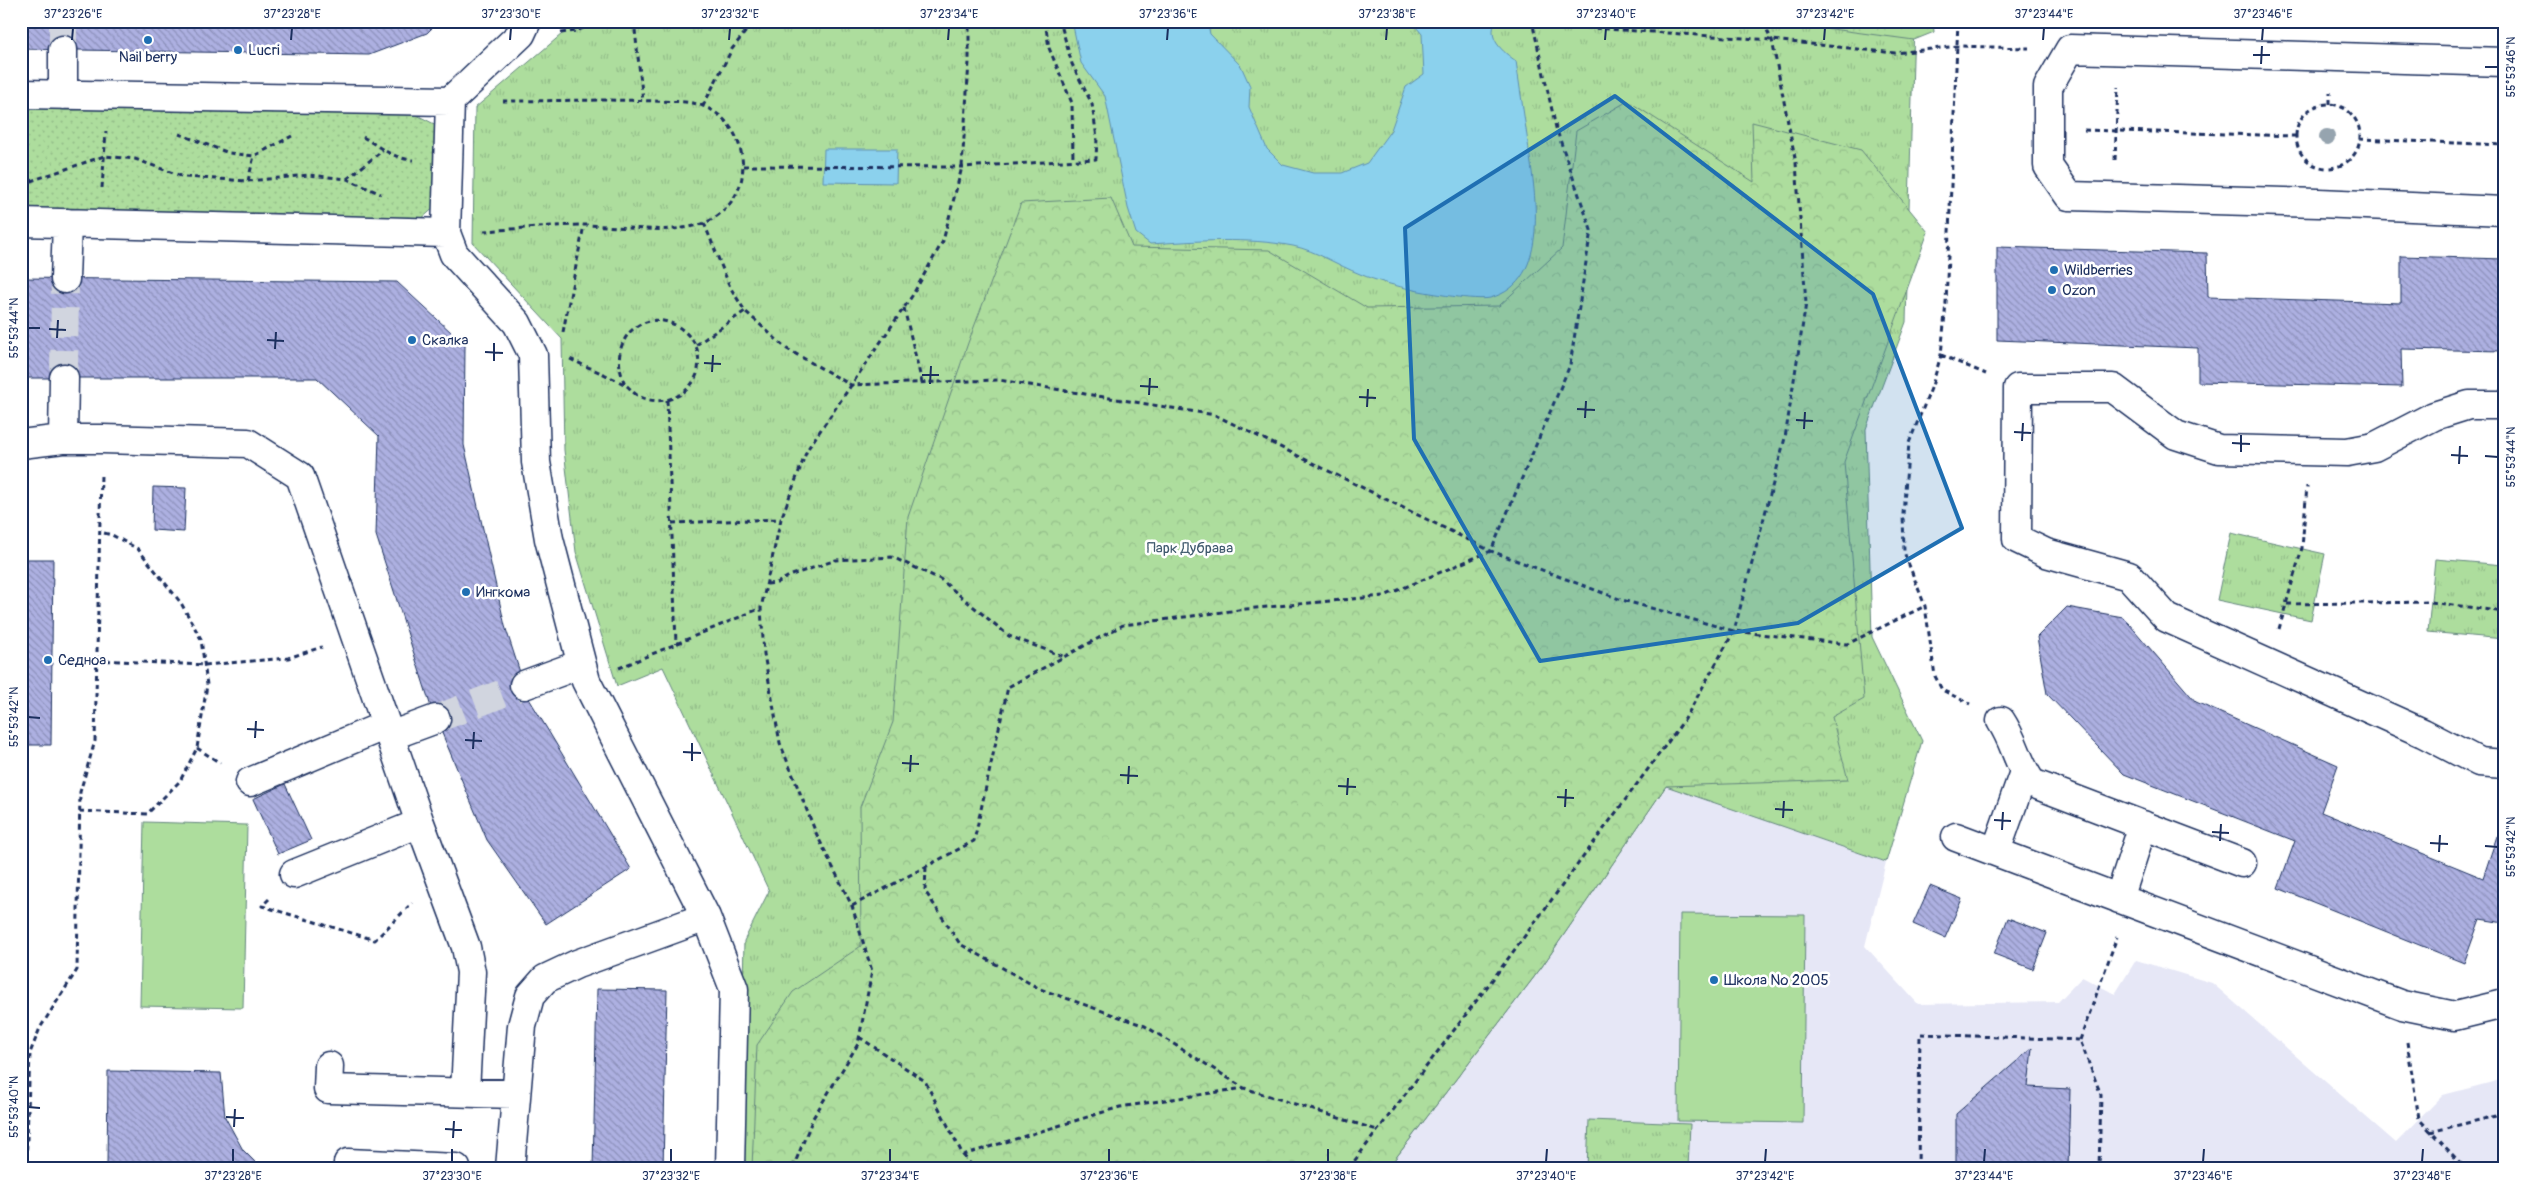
<svg xmlns="http://www.w3.org/2000/svg" width="2525" height="1189" font-family="Pangolin,sans-serif">
  <style>
    .built { fill: #e6e7f6 }
    .grass { fill: url(#grass-tufts); stroke: #64867e }
    .forest { fill: url(#forest-crowns); stroke: #64867e }
    .garden { fill: url(#garden-dots); stroke: #64867e }
    .pitch { fill: #addd9d; stroke: #64867e }
    .water { fill: #8bd1ed; stroke: #5e90b4 }
    .building { fill: url(#building-back-hatch); stroke: #1b2f5e }
    .lines { fill: none; stroke-linecap: round; stroke-linejoin: round }
    .minor-tunnel { stroke: #d1d5df; stroke-width: 28; stroke-dasharray: 28 14; stroke-linecap: butt }
    .minor-casing { stroke: #1b2f5e; stroke-width: 31 }
    .path { stroke: #1b2f5e; stroke-width: 3; stroke-dasharray: 5 4; stroke-linecap: butt }
    .minor { stroke: #fff; stroke-width: 28 }
    .tree { fill: #96a4af }
    .marked { fill: #1f6fb2; fill-opacity: 0.2; stroke: #1f6fb2; stroke-width: 4; stroke-linejoin: round }
    .ticks { fill: none; stroke: #1b2f5e; stroke-width: 2 }
    .poi-dot { fill: #1f6fb2; stroke: #fff; stroke-width: 2 }
    .labels { text-anchor: middle; stroke-width: 5; stroke-linejoin: round; paint-order: stroke }
    .poi-label { font-size: 15px; fill: #1b2f5e; stroke: #fff; text-anchor: start }
    .park-label { font-size: 15px; fill: #405a6e; stroke: #fff }
    .neatline { fill: none; stroke: #1b2f5e; stroke-width: 2 }
    .ticks-label { font-size: 12px; text-anchor: middle; fill: #1b2f5e }
  </style>
  <defs>
    <pattern id="grass-tufts" width="24" height="20" patternUnits="userSpaceOnUse" patternTransform="scale(1.25)"><rect width="24" height="20" fill="#addd9d"/><path d="M3 7l-1-3M5 7V3M7 7l1-3M15 17l-1-3M17 17v-4M19 17l1-3" fill="none" stroke="#94be8a"/></pattern>
    <pattern id="forest-crowns" width="20" height="18" patternUnits="userSpaceOnUse" patternTransform="scale(1.25)"><rect width="20" height="18" fill="#addd9d"/><path d="M2 6a3 3 0 1 1 6 0M12 15a3 3 0 1 1 6 0" fill="none" stroke="#94be8a"/></pattern>
    <pattern id="garden-dots" width="8" height="8" patternUnits="userSpaceOnUse" patternTransform="scale(1.25)"><rect width="8" height="8" fill="#addd9d"/><path d="M2 2h.1M6 6h.1" fill="none" stroke="#94be8a" stroke-width="1.8" stroke-linecap="round"/></pattern>
    <pattern id="building-back-hatch" width="6" height="6" patternUnits="userSpaceOnUse" patternTransform="scale(1.25)"><rect width="6" height="6" fill="#adb0e1"/><path d="M-1 5l2 2M0 0l6 6M5-1l2 2" fill="none" stroke="#8c90ba"/></pattern>
  </defs>
  <rect width="100%" height="100%" fill="#fff"/>
  <filter id="ink" filterUnits="userSpaceOnUse"><feTurbulence type="fractalNoise" baseFrequency=".02" numOctaves="2"/><feDisplacementMap in="SourceGraphic" scale="10" xChannelSelector="R" yChannelSelector="G"/><feConvolveMatrix kernelMatrix="1 2 1 2 8 2 1 2 1" color-interpolation-filters="sRGB"/></filter>
  <g filter="url(#ink)">
    <path class="built" d="M1667 786 1886 862 1865 946 1918 1004 2058 1002 2082 977 2115 994 2136 960 2212 983 2396 1143 2443 1095 2504 1079V1168H1388L1541 968Z"/>
    <path class="grass" d="M569 21H1914L1906 322 1866 429 1872 637 1922 741 1886 862 1666 786 1541 968 1388 1168H739L744 941 769 891 663 667 617 686 576 552 564 450 562 339 473 243 475 108 569 28Z
      M2231 533 2325 554 2311 620 2217 600Z
      M2435 559 2504 565V639L2428 632Z
      M1589 1120 1690 1124 1688 1168H1587Z"/>
    <path class="forest" d="M1798 21H1933L1934 32 1914 40 1802 25Z
      M1628 101 1754 182 1752 122 1861 150 1928 232 1844 462 1864 699 1832 717 1848 780 1666 786 1541 968 1388 1168H752L757 1045 793 992 861 946 860 807 893 722 908 517 968 343 1021 203 1111 198 1132 247 1269 250 1367 308 1499 306 1562 248 1576 131Z"/>
    <path class="garden" d="M21 106 413 113 438 126 436 206 420 220 21 211Z"/>
    <path class="pitch" d="M144 822 247 825 243 1008 140 1006Z
      M1680 914 1805 915 1803 1123 1678 1121Z"/>
    <path class="water" d="M1072 21H1207L1210 34 1241 66 1250 86 1249 107 1267 149 1283 165 1313 173H1342L1367 163 1391 130 1406 87 1424 74 1422 34 1411 21H1496C1486 38 1503 52 1516 61 1520 88 1524 116 1528 143 1534 188 1553 282 1490 298 1476 301 1429 293 1414 290 1397 286 1376 281 1360 274 1337 265 1317 251 1293 246 1245 237 1198 241 1150 244L1136 233 1128 208 1105 96 1081 63Z
      M824 149H897L896 183 823 182Z"/>
    <path class="building" d="M21 21H439L427 33 369 55 21 49Z
      M2504 21V24L2416 21Z
      M1997 247 2207 253 2208 297 2401 303V256L2504 259V351L2401 349 2402 387 2198 382V348L1997 340Z
      M21 278 397 282 465 345 464 445 505 626 528 697 631 869 546 924 487 840 431 707 376 535 379 436 317 378H21Z
      M153 487 186 488 184 532 152 530Z
      M21 559H53L51 745H27L25 976H21Z
      M2067 607 2123 617 2196 702 2338 765 2321 812 2483 878 2497 836 2504 834V923L2480 919 2464 963 2278 888 2295 841 2124 774 2047 694 2037 637Z
      M285 784 311 840 278 854 253 799Z
      M1930 886 1962 899 1945 938 1913 924Z
      M2008 918 2047 933 2033 969 1994 954Z
      M597 989 667 990 663 1168H593Z
      M2032 1048 2028 1087 2070 1089 2068 1168H1956V1114Z
      M108 1071 221 1073 225 1117 243 1150 261 1168H107Z"/>
    <g class="lines">
      <path class="minor-tunnel" d="M63 50V21
        M64 378 65 279
        M436 719 524 685"/>
      <g class="minor-casing">
        <path id="minor" d="M63 50V95
          M2504 62 2070 49 2048 87V166L2069 196 2319 203 2504 211
          M21 94 450 101
          M21 222 446 233
          M65 279 67 223
          M2504 405H2469L2434 416 2374 447 2347 452 2219 449 2176 435 2113 388H2018L2017 539 2046 553 2129 576 2167 618 2423 733 2479 762 2504 764
          M63 439 64 378
          M21 444 63 439H102L248 443 300 476 420 823 466 947 471 972 465 1092
          M524 685 581 664
          M2001 721C2015 742 2017 763 2032 783L2242 863
          M390 736 436 719
          M250 782 386 725
          M1956 837 2402 1005 2455 1016 2504 1004
          M1996 851 2024 772
          M294 874 420 823
          M2119 899 2143 825
          M706 917 734 989 730 1168
          M329 1066 328 1089 516 1094
          M348 1163 456 1168
          M510 1168 522 1026 530 996 545 979 577 964 706 917 586 681 549 539 536 462 533 355 517 323 454 254 446 233 450 101 521 34 527 21"/>
      </g>
      <path class="path" d="M634 21 643 101
        M1045 21 1049 48 1072 103 1073 160
        M1958 21 1946 303 1941 355 1932 386 1909 443 1903 514 1904 552 1925 606 1935 676 1942 690 1970 704
        M1532 24 1772 40 1895 53 1958 46 2029 48
        M561 33 576 31 601 21
        M2330 104V92
        M2296 136a32 32 0 1 1 64 0a32 32 0 1 1-64 0Z
        M703 106 732 49 754 21
        M2084 130 2295 136
        M179 134 229 153 254 156 292 136
        M363 137C378 146 394 159 413 160
        M2359 139 2504 145
        M2115 160 2118 87
        M743 166 962 167 1096 159 1097 138 1092 104 1072 64 1060 21
        M347 179 383 150
        M248 181 254 156
        M22 184 104 156 135 159 184 177 248 181 309 175 347 179 381 194
        M102 188 106 131
        M704 223 730 287 745 311 787 349 851 385 999 380 1215 415 1491 551 1622 600 1734 631 1847 644 1925 606
        M484 231C517 229 552 225 586 225 623 226 666 235 702 224 722 217 739 197 742 177 746 148 732 117 703 106 689 100 670 102 655 101 604 99 554 101 503 101
        M904 308 922 383
        M563 332 584 225
        M696 345 745 311
        M1941 355 1986 374
        M570 359C587 367 605 374 622 383 628 385 631 391 637 395 659 408 688 398 697 374 700 363 699 349 693 341 660 296 601 331 625 384
        M667 400 676 644
        M672 523 781 519
        M767 584 777 583 789 576 836 560 892 557 940 579 1009 636 1065 657
        M2287 604 2431 602 2504 612
        M2279 629 2302 548 2307 486
        M97 660 205 665 288 658 322 647
        M619 668 761 608
        M197 748 220 763
        M79 811 147 814 180 781 197 748 207 685 201 639 181 603 138 549 112 535 100 532
        M926 867 925 891 960 944 1040 989 1145 1026 1244 1088 1377 1130
        M269 899 262 906 375 940 412 903
        M852 906 974 841 1008 687 1123 625 1246 609 1384 596 1491 551 1570 365 1591 230 1556 128 1532 21
        M859 1037 925 1081 963 1155 1120 1107 1244 1088
        M2080 1040 2117 937
        M2407 1042 2419 1119 2465 1168
        M2430 1132 2504 1114
        M963 1155 974 1168
        M26 1168 30 1053 40 1028 77 970 80 792 95 741 101 474
        M793 1168 813 1118 858 1044 872 971 852 906 816 833 780 743 764 654 761 608 781 519 807 450 912 296 943 241 962 167 969 62V21
        M1349 1168 1496 975 1685 719 1734 631 1785 438 1806 303 1796 163 1772 40 1762 21
        M1918 1168 1920 1034 2080 1040 2101 1095 2099 1168"/>
      <use href="#minor" class="minor"/>
    </g>
    <circle class="tree" cx="2327" cy="137" r="8"/>
  </g>
  <path class="marked" d="M1615 96 1873 294 1962 528 1798 623 1540 661 1414 439 1405 228Z"/>
  <path class="ticks" d="M72 40 73 28M291 40 292 28M510 40 511 28M729 40 730 28M948 40 949 28M1167 40 1168 28M1386 40 1387 28M1605 40 1606 28M1824 40 1825 28M2043 40 2044 28M2262 40 2263 28M2253 55H2270M2261 64 2262 46M2485 67H2498M28 328H40M49 329 66 330M57 338 58 320M267 340 284 341M275 349 276 332M485 352 503 353M494 361V343M704 363 721 364M712 372 713 355M922 375H939M930 384 931 366M1140 386 1158 387M1149 395 1150 378M1359 397 1376 398M1367 407 1368 389M1577 409 1595 410M1585 418 1586 401M1796 420 1813 421M1804 429 1805 412M2014 432 2031 433M2022 441 2023 423M2232 443 2250 444M2241 452V435M2451 455 2468 456M2485 456 2498 457M2459 464 2460 446M28 717 40 718M247 729 264 730M255 738 256 721M465 740 482 741M473 749 474 732M683 752 701 753M692 761V743M902 763 919 764M910 772 911 755M1120 775 1138 776M1128 784 1129 766M1338 786 1356 787M1347 795 1348 778M1557 797 1574 798M1565 807 1566 789M1775 809 1793 810M1783 818 1784 801M1994 820 2011 821M2002 830 2003 812M2212 832 2229 833M2220 841 2221 824M2430 843 2448 844M2485 846 2498 847M2439 852 2440 835M28 1107 40 1108M226 1117 244 1118M234 1127 235 1109M445 1129 462 1130M453 1138 454 1121M233 1162V1149M452 1162V1149M671 1162V1149M890 1162V1149M1109 1162V1149M1328 1162V1149M1546 1162 1547 1149M1765 1162 1766 1149M1984 1162 1985 1149M2203 1162 2204 1149M2422 1162 2423 1149"/>
  <g class="poi-dot">
    <circle cx="148" cy="40" r="5"/>
    <circle cx="238" cy="50" r="5"/>
    <circle cx="2054" cy="270" r="5"/>
    <circle cx="2052" cy="290" r="5"/>
    <circle cx="412" cy="340" r="5"/>
    <circle cx="466" cy="592" r="5"/>
    <circle cx="48" cy="660" r="5"/>
    <circle cx="1714" cy="980" r="5"/>
  </g>
  <g class="labels">
    <g class="poi-label">
      <text x="248" y="55">Lucri</text>
      <text x="148" y="62" text-anchor="middle">Nail berry</text>
      <text x="2064" y="275">Wildberries</text>
      <text x="2062" y="295">Ozon</text>
      <text x="422" y="345">Скалка</text>
      <text x="476" y="597">Ингкома</text>
      <text x="58" y="665">Седноа</text>
      <text x="1724" y="985">Школа № 2005</text>
    </g>
    <g class="park-label">
      <text x="1190" y="553">Парк Дубрава</text>
    </g>
  </g>
  <rect width="2525" height="1189" fill="none" stroke="#fff" stroke-width="55"/>
  <rect x="28" y="28" width="2470" height="1134" class="neatline"/>
  <g class="ticks-label">
    <text x="73" y="18">37°23'26"E</text>
    <text x="292" y="18">37°23'28"E</text>
    <text x="511" y="18">37°23'30"E</text>
    <text x="730" y="18">37°23'32"E</text>
    <text x="949" y="18">37°23'34"E</text>
    <text x="1168" y="18">37°23'36"E</text>
    <text x="1387" y="18">37°23'38"E</text>
    <text x="1606" y="18">37°23'40"E</text>
    <text x="1825" y="18">37°23'42"E</text>
    <text x="2044" y="18">37°23'44"E</text>
    <text x="2263" y="18">37°23'46"E</text>
    <text transform="translate(2511 67) rotate(-90)" y="4">55°53'46"N</text>
    <text transform="translate(14 328) rotate(-90)" y="4">55°53'44"N</text>
    <text transform="translate(2511 457) rotate(-90)" y="4">55°53'44"N</text>
    <text transform="translate(14 717) rotate(-90)" y="4">55°53'42"N</text>
    <text transform="translate(2511 847) rotate(-90)" y="4">55°53'42"N</text>
    <text transform="translate(14 1107) rotate(-90)" y="4">55°53'40"N</text>
    <text x="233" y="1180">37°23'28"E</text>
    <text x="452" y="1180">37°23'30"E</text>
    <text x="671" y="1180">37°23'32"E</text>
    <text x="890" y="1180">37°23'34"E</text>
    <text x="1109" y="1180">37°23'36"E</text>
    <text x="1328" y="1180">37°23'38"E</text>
    <text x="1546" y="1180">37°23'40"E</text>
    <text x="1765" y="1180">37°23'42"E</text>
    <text x="1984" y="1180">37°23'44"E</text>
    <text x="2203" y="1180">37°23'46"E</text>
    <text x="2422" y="1180">37°23'48"E</text>
  </g>
</svg>
